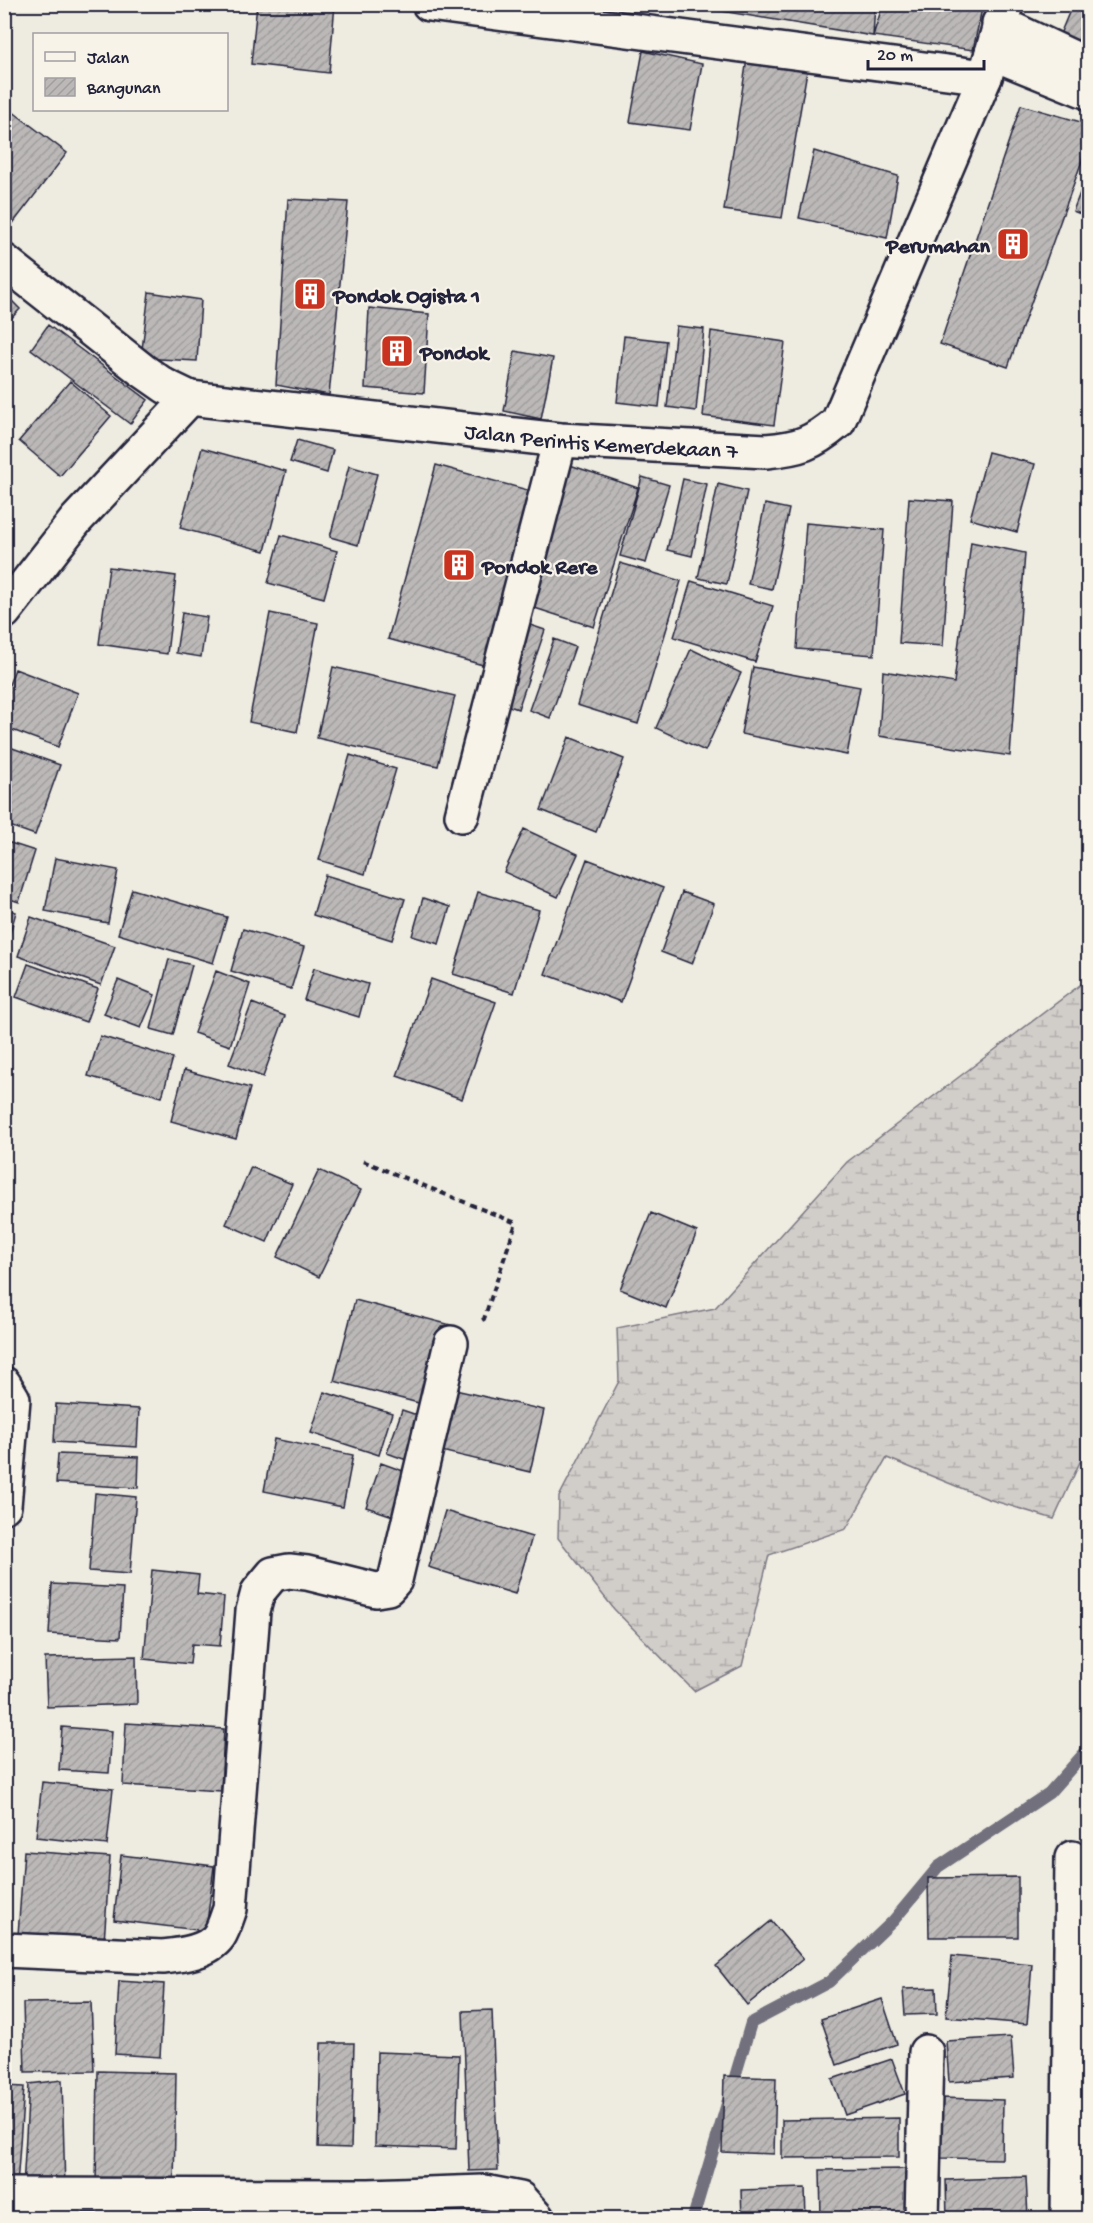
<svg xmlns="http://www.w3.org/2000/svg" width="1093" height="2223" font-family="'Gochi Hand',sans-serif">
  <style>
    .wetland { fill: url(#wetland-marsh); stroke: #7a7882; stroke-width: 1.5 }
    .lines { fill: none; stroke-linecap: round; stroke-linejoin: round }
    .stream { stroke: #716f7b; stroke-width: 12 }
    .building { fill: url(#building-hatch); stroke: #22223b; stroke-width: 1.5 }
    .minor-casing { stroke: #22223b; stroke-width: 38 }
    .path { stroke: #22223b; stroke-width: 4; stroke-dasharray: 6 4.5; stroke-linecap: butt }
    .minor { stroke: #f7f3e8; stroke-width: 33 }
    .labels { text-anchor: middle; stroke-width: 4.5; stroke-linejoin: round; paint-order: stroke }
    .poi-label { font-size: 22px; font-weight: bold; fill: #22223b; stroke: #f7f3e8; text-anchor: start }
    .street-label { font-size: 22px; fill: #22223b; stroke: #f7f3e8 }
  </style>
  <defs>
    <pattern id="wetland-marsh" width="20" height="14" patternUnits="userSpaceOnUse" patternTransform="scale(1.5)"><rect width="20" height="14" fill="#d1cdc9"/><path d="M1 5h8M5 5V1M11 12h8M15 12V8" fill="none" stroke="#b3b0ae"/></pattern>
    <pattern id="building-hatch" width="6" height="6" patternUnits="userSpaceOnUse" patternTransform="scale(1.5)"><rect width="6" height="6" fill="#bbb8b7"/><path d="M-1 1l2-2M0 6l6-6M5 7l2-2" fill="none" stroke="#a09e9e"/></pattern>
  </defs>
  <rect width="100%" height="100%" fill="#eeebe1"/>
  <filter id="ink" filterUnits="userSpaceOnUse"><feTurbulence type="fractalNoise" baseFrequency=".0167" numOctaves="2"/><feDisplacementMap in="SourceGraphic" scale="12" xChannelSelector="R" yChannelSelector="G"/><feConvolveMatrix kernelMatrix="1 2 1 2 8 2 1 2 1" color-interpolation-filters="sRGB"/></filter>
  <g filter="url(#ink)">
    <path class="wetland" d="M1088 979V1465L1080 1462 1054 1519 988 1499 887 1458 846 1529 769 1555 742 1666 694 1691 614 1609 558 1538 559 1497 619 1381 617 1328 715 1308 847 1162Z"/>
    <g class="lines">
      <path class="stream" d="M693 2218 751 2023 829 1982 893 1921 938 1867 1049 1793 1088 1749"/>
    </g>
    <path class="building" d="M257 4H335L329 73 251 64Z
      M679 4H875L873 36Z
      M883 4H983L973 50 873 36Z
      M1071 8 1088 15V52L1058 39Z
      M643 51 702 64 690 130 630 122Z
      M747 59 807 71 782 218 724 210Z
      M4 105 67 153 4 235Z
      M1021 105 1088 124V144L1008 367 940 344Z
      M814 151 898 176 887 238 799 218Z
      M1088 172V217L1073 211Z
      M288 199 348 202 329 395 276 385Z
      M149 292 201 300 197 361 141 358Z
      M4 293 20 309 4 326Z
      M369 308 429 314 424 393 365 388Z
      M48 325 148 400 130 424 31 349Z
      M676 326 704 329 696 411 667 407Z
      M711 331 785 342 774 425 703 416Z
      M624 336 666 341 659 407 617 402Z
      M515 351 553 358 541 419 504 411Z
      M70 381 111 416 60 476 19 441Z
      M297 440 333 450 327 473 290 462Z
      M202 448 286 471 265 551 180 528Z
      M988 452 1035 464 1017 532 970 519Z
      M564 463 638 488 594 627 519 603Z
      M436 465 531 491 483 665 388 639Z
      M349 466 377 474 358 545 330 537Z
      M642 477 669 485 646 563 620 556Z
      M683 479 707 484 692 556 667 550Z
      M718 484 747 491 727 584 698 578Z
      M909 498 953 501 943 646 899 643Z
      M765 504 789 509 772 589 748 584Z
      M806 523 884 530 874 655 797 649Z
      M281 535 337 551 324 598 268 583Z
      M971 542 1025 553 1010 756 879 736 883 671 954 683Z
      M620 563 681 581 638 724 577 705Z
      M109 567 176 576 167 654 99 644Z
      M691 581 773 606 755 662 674 637Z
      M182 613 207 617 201 657 176 653Z
      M270 613 318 623 297 732 249 722Z
      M521 622 545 630 518 709 495 701Z
      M554 639 575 647 550 718 529 710Z
      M691 649 741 673 705 751 656 728Z
      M333 667 455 696 438 766 317 738Z
      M753 667 860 687 847 755 741 734Z
      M15 669 78 693 58 747 4 727V698Z
      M569 737 624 759 596 832 541 810Z
      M4 745 60 765 35 835 4 824Z
      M350 755 396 769 365 874 319 860Z
      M524 829 578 854 558 897 504 872Z
      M4 841 35 851 19 902 4 897Z
      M55 858 118 870 108 923 45 911Z
      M587 859 663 888 621 1002 545 974Z
      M325 875 405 899 392 940 313 915Z
      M132 889 227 917 213 963 118 934Z
      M478 892 539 910 514 993 453 974Z
      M682 892 714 904 692 964 661 952Z
      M423 898 450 907 439 944 412 936Z
      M4 908 16 912 6 948 4 947Z
      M31 917 115 946 101 985 18 956Z
      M243 929 304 947 291 989 231 971Z
      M4 950 9 952 4 971Z
      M169 959 192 965 173 1035 151 1029Z
      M28 964 98 989 86 1022 16 997Z
      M314 968 368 984 359 1017 304 1000Z
      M216 971 250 984 230 1046 194 1033Z
      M431 979 496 1002 462 1099 397 1076Z
      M118 980 155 995 141 1028 104 1014Z
      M252 1003 285 1016 263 1077 229 1064Z
      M100 1036 173 1058 162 1097 88 1076Z
      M184 1070 250 1088 236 1139 171 1121Z
      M251 1167 292 1184 267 1242 226 1224Z
      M319 1170 361 1190 319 1277 277 1257Z
      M651 1213 697 1232 666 1308 620 1289Z
      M355 1300 451 1325 430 1406 334 1381Z
      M451 1389 544 1410 530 1472 437 1450Z
      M324 1392 392 1413 379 1455 311 1433Z
      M56 1404 139 1409 137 1447 54 1442Z
      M402 1410 426 1418 412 1462 387 1453Z
      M274 1439 353 1455 343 1507 264 1491Z
      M58 1454 139 1457 138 1488 56 1483Z
      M381 1463 417 1476 402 1519 366 1507Z
      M95 1493 136 1497 130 1574 89 1571Z
      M445 1511 532 1537 515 1594 428 1567Z
      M152 1570 199 1575 197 1594 224 1597 220 1646 192 1644 190 1664 144 1659Z
      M52 1584 123 1588 120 1638 49 1634Z
      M136 1656 137 1704 47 1707 45 1658Z
      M126 1723 224 1729 221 1791 123 1785Z
      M62 1727 112 1731 109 1773 59 1770Z
      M42 1782 113 1789 107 1845 36 1837Z
      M24 1851 110 1857 104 1942 18 1935Z
      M121 1855 214 1866 206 1931 114 1920Z
      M1018 1877V1937H929L928 1878Z
      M771 1921 803 1959 747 2005 716 1966Z
      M952 1956 1032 1964 1027 2024 946 2017Z
      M119 1981 164 1984 160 2057 115 2054Z
      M936 1988 937 2014 905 2015 903 1989Z
      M882 1999 897 2044 837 2065 821 2019Z
      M91 2002 94 2071 25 2072 23 2003Z
      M492 2010 498 2170 469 2171 463 2011Z
      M1011 2037 1014 2078 949 2082 946 2041Z
      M1078 2038H1088V2101H1077Z
      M321 2043H354L351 2148 318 2147Z
      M377 2052 459 2055 456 2149 375 2146Z
      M892 2059 905 2094 845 2115 832 2079Z
      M98 2071 176 2073 174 2185 96 2183Z
      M724 2076 776 2078 774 2154 722 2152Z
      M62 2080 65 2189 23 2188 29 2084Z
      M4 2086 24 2087 17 2186 4 2185Z
      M942 2098 1003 2100 1002 2159 941 2158Z
      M1085 2113H1088V2177H1086Z
      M899 2118V2157L782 2158V2120Z
      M906 2169 907 2218H821L820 2170Z
      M1026 2177 1028 2218H947L946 2180Z
      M805 2188 806 2218H742L741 2190Z"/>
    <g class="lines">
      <g class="minor-casing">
        <g id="minor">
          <path d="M429 4 985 77"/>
          <path d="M999 23 1088 65"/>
          <path d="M992 53 1088 92"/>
          <path id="s1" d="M4 261 142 370 165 386 190 398 560 440 766 451C799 448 812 444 838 422L985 77 1006 4"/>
          <path d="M4 612 76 520 190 398"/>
          <path d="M462 815 560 440"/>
          <path d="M4 1384 13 1399 4 1506"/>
          <path d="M4 1950 163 1957C181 1955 208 1952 219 1936 224 1928 227 1917 230 1909L253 1611 258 1592 273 1574 289 1571 307 1573 376 1590 388 1588 395 1580 451 1343"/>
          <path d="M4 2195 369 2196 484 2192 520 2199 537 2218"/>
          <path d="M922 2218 926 2052"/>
          <path d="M1068 2218 1072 1858"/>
        </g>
      </g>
      <path class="path" d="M363 1161 516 1223 484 1319 479 1322"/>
      <use href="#minor" class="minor"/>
    </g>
  </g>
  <defs>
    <g id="building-square" transform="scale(1.725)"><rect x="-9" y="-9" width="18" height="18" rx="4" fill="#c8321e" stroke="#f7f3e8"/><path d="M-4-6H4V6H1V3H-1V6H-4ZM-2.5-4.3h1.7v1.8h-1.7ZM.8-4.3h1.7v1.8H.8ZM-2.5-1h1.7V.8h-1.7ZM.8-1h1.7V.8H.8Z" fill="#fff"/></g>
  </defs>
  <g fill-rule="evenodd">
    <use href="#building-square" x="1013" y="244"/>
    <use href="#building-square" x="310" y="294"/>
    <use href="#building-square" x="397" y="351"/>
    <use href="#building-square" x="459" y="565"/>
  </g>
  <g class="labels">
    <g class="poi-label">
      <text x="990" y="252" text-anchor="end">Perumahan</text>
      <text x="333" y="302">Pondok Ogista 1</text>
      <text x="420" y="359">Pondok</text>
      <text x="482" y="573">Pondok Rere</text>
    </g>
    <g class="street-label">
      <text dy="8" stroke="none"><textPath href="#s1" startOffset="645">Jalan Perintis Kemerdekaan 7</textPath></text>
    </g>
  </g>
  <rect width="1093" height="2223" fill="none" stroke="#f7f3e8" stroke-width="24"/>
  <rect x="12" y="12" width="1069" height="2199" fill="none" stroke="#22223b" stroke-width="2" filter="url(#ink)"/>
  <rect x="33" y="33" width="195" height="78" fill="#f7f3e8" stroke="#a29fa3" stroke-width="1.5"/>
  <rect x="45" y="52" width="30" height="9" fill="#f7f3e8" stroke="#a29fa3" stroke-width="1.5"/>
  <text x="87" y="63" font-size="18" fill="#22223b">Jalan</text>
  <rect x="45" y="78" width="30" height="18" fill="url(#building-hatch)" stroke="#a29fa3" stroke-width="1.5"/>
  <text x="87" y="93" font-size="18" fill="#22223b">Bangunan</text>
  <path d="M868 60v9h116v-9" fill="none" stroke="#22223b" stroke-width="3"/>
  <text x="877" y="60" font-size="18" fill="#22223b" stroke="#f7f3e8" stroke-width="4.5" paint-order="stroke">20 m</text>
</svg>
